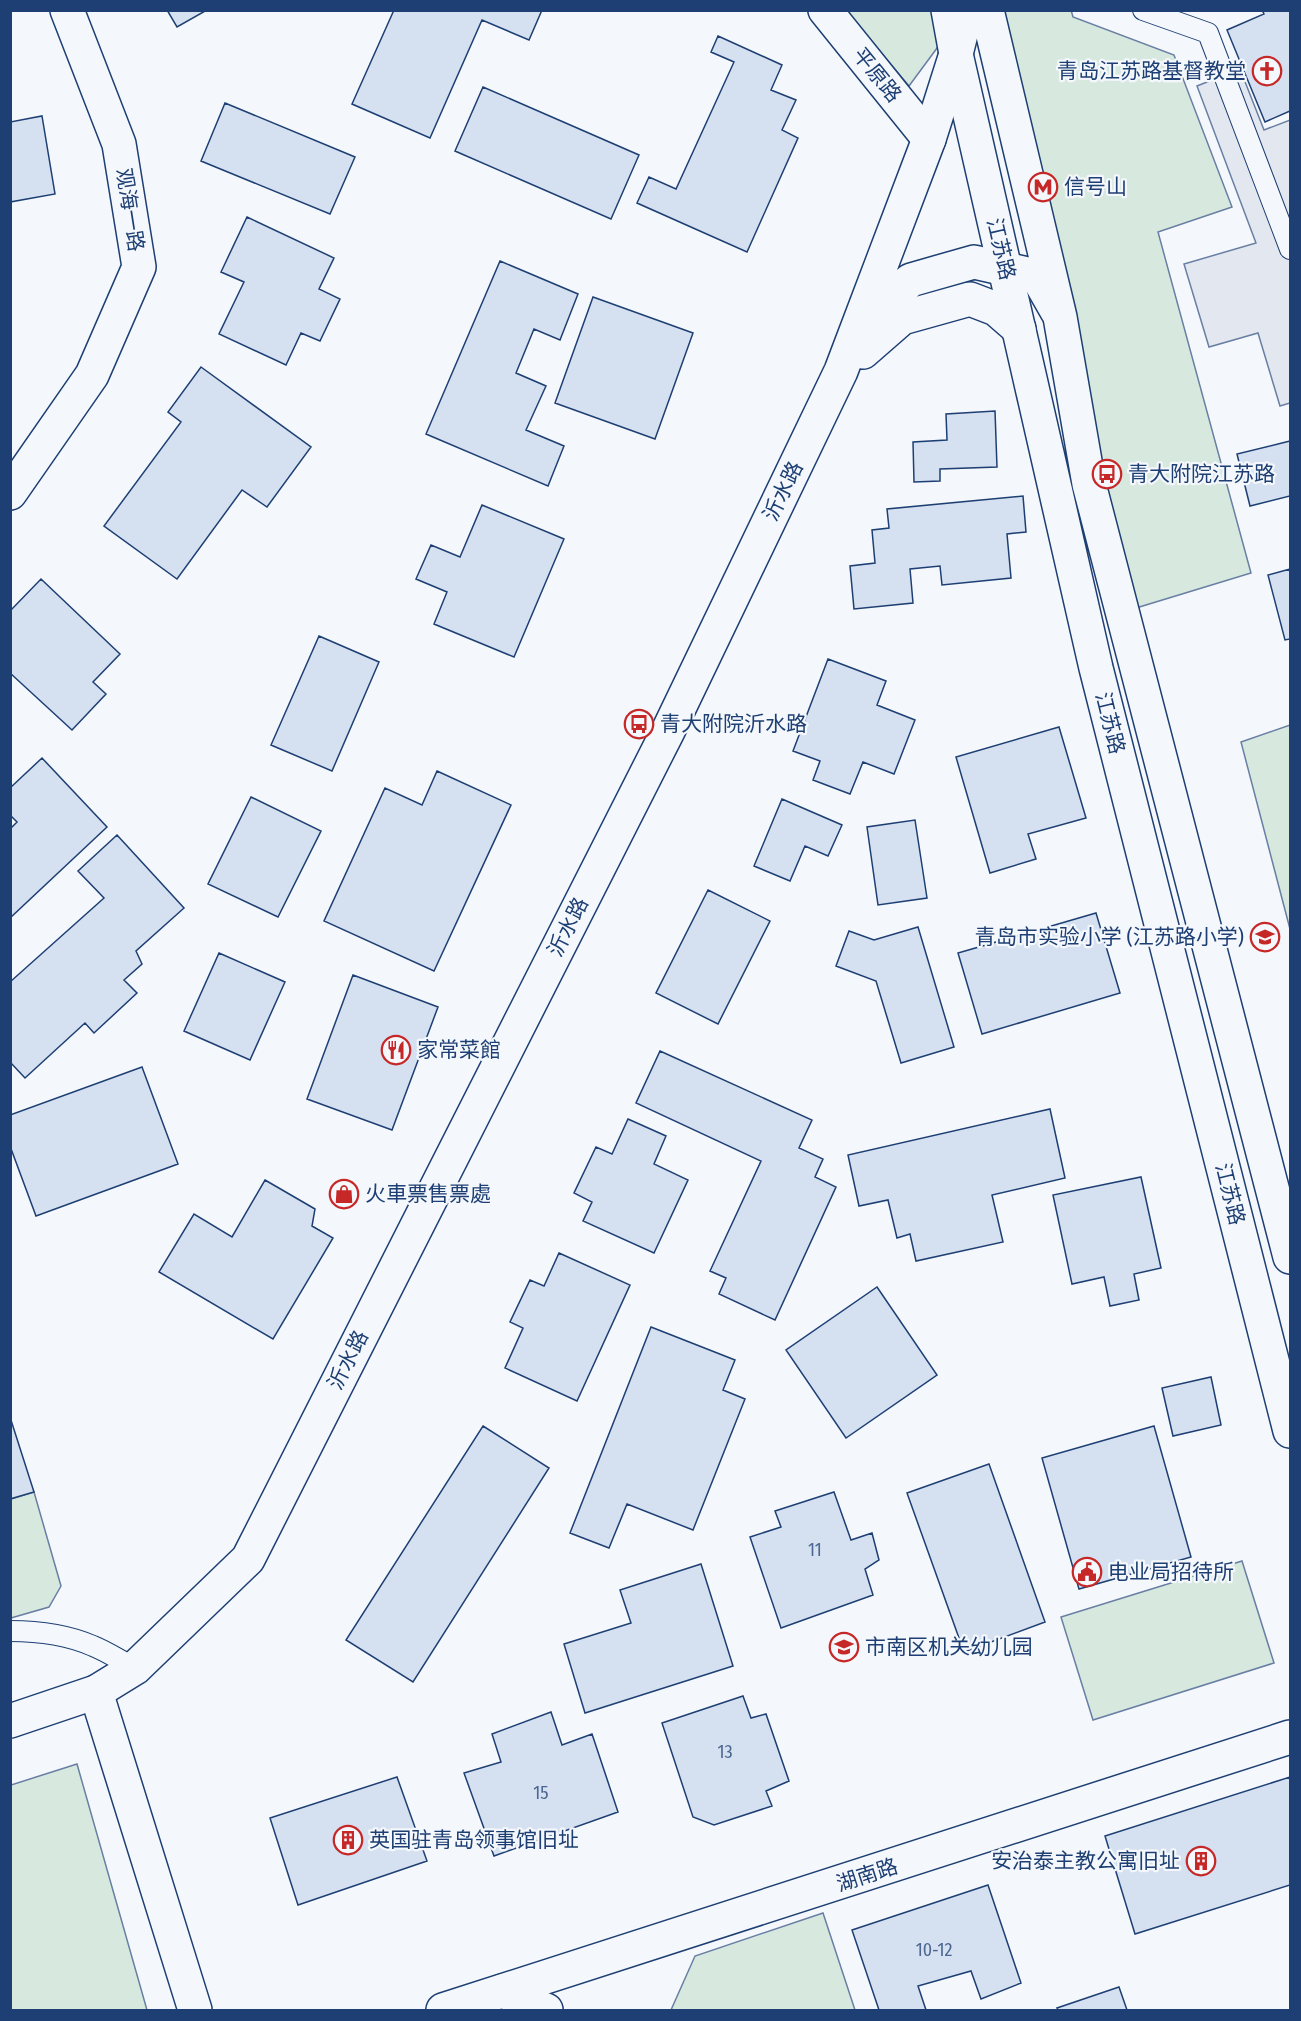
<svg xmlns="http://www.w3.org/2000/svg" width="1301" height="2021" font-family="'Fira Sans Condensed','Noto Sans SC',sans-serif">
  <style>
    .green { fill: #d7e8df; stroke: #687fa3; stroke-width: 1.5 }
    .parking { fill: #e3e8f0; stroke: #687fa3; stroke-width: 1.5 }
    .building { fill: #d5e0f0; stroke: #1d3f73; stroke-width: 1.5 }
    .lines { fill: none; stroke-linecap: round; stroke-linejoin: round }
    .service-casing { stroke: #1d3f73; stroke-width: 22 }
    .minor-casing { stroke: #1d3f73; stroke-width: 36 }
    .tertiary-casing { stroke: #1d3f73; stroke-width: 36 }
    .secondary-casing { stroke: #1d3f73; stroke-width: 36 }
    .service { stroke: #f4f7fb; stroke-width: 20 }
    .minor { stroke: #f4f7fb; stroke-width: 33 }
    .tertiary { stroke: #f4f7fb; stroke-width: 33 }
    .secondary { stroke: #f4f7fb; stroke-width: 33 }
    .labels { text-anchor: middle; stroke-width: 4.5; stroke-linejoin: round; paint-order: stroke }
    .number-label { font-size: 18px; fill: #4b6792 }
    .poi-label { font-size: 21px; fill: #1d3f73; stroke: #f4f7fb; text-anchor: start }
    .street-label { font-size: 21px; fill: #1d3f73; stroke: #f4f7fb }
  </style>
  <rect width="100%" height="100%" fill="#f4f7fb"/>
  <path class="green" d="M1071 10 1073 17 1174 55 1232 207 1158 232 1251 573 1136 608 1060 317 1002 11Z
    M846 11H937L943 40 909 86Z
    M1290 725V929L1241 742Z
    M34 1492 61 1586 49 1607 11 1618V1499Z
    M1242 1561 1274 1663 1093 1720 1061 1617Z
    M77 1764 147 2010H11V1785Z
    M823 1913 855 2010H671L695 1956Z"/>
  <path class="parking" d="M1240 69 1264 130 1290 120V403L1280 406 1258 333 1209 347 1184 264 1256 243 1197 86Z"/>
  <path class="building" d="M167 10H207L177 27Z
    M394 10H542L529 40 482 20 430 138 352 104Z
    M1262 10H1290V111L1265 122 1227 30 1264 14Z
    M718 36 782 65 771 90 796 100 782 130 798 138 747 252 637 203 649 177 676 189 734 62 711 52Z
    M483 87 639 155 611 219 455 151Z
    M225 103 355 157 330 214 201 161Z
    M42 116 55 194 10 202V122Z
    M247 217 334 258 319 289 340 299 320 341 301 333 286 365 219 334 244 282 221 272Z
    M500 261 578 294 560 340 534 329 516 373 546 386 526 430 564 446 548 486 426 434Z
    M593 297 693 333 655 439 555 403Z
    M201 367 311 447 267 507 242 490 177 579 104 526 181 422 168 412Z
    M995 411 997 467 940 469V481L914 482 913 442 947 440 946 414Z
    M1290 441V496L1250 506 1237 454Z
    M1023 496 1026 532 1007 534 1011 578 942 585 940 566 910 569 913 603 854 609 850 566 875 563 872 530 889 528 887 509Z
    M482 505 564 539 514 657 434 624 447 592 416 579 431 545 460 557Z
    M1290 569V639L1285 640 1268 575Z
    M41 579 120 654 93 682 106 694 72 730 10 673V611Z
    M319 636 379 662 332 771 271 745Z
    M828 659 886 681 877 705 915 720 894 774 863 762 850 794 813 780 820 761 793 751Z
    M1059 727 1086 818 1028 834 1036 859 990 873 956 757Z
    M42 758 107 827 10 918V829L17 822 10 815V788Z
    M437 771 511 805 434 971 324 921 385 788 422 805Z
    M251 797 321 831 278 917 208 884Z
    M782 799 842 825 828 856 805 846 790 881 754 866Z
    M915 820 927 898 878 905 867 827Z
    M117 835 184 908 136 951 142 964 124 980 137 993 94 1033 85 1023 25 1078 10 1062V982L104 898 78 871Z
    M708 890 770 921 718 1024 656 993Z
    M1096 913 1120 993 982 1034 958 953Z
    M918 927 954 1047 901 1063 876 981 836 966 849 931 874 940Z
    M219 953 285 982 250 1060 184 1031Z
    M353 975 438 1007 392 1130 307 1099Z
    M660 1051 812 1120 799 1148 823 1159 815 1177 836 1187 775 1320 719 1294 726 1278 710 1271 761 1161 636 1103Z
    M142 1067 178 1164 36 1216 10 1146V1115Z
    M1050 1109 1065 1178 992 1195 1003 1242 916 1261 910 1234 897 1238 888 1200 859 1206 848 1155Z
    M628 1119 666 1136 654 1164 688 1180 654 1253 583 1221 592 1202 574 1193 596 1147 612 1154Z
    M1141 1177 1161 1268 1134 1274 1139 1300 1110 1306 1104 1277 1072 1284 1053 1195Z
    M265 1180 315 1209 312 1226 333 1238 273 1339 159 1272 194 1214 232 1237Z
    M559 1253 630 1285 577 1401 505 1368 523 1328 510 1322 530 1280 544 1286Z
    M877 1287 937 1375 846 1438 786 1350Z
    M651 1327 735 1360 723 1390 745 1399 693 1530 627 1504 609 1548 570 1533Z
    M1211 1377 1221 1425 1173 1436 1162 1388Z
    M10 1417 34 1492 10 1499Z
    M483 1426 549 1468 413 1682 346 1640Z
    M1154 1426 1191 1557 1079 1589 1042 1458Z
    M989 1464 1045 1622 964 1652 907 1493Z
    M834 1492 851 1540 872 1533 879 1560 865 1569 873 1595 781 1628 750 1537 781 1527 775 1511Z
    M701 1564 733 1666 585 1713 564 1644 631 1623 620 1590Z
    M743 1696 751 1718 766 1714 789 1781 766 1791 772 1806 714 1825 693 1817 662 1723Z
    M551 1712 562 1745 592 1734 618 1812 494 1856 464 1773 501 1762 492 1734Z
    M397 1777 427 1861 298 1905 270 1818Z
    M1290 1777V1885L1135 1934 1105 1836Z
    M988 1885 1021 1983 981 1999 971 1971 918 1986 926 2010H879L852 1930Z
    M1119 1987 1127 2010H1058L1057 2008Z"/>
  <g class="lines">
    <g class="service-casing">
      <path id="service" d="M1143 10 1208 33 1290 249
        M10 1631C38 1631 68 1635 93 1646 108 1652 121 1661 135 1668"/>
    </g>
    <g class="minor-casing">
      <path id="minor" d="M825 10 929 139
        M10 493 92 375 139 267 119 144 67 10
        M96 1692 195 2010
        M503 1991 546 2010"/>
    </g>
    <g class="tertiary-casing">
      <path id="tertiary" d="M868 326 881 304 911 280 974 262 1037 276 1057 311
        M863 352 902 318 970 299 996 309 1019 329
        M10 1721 96 1692 135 1668 248 1559 668 731 841 371 929 139 956 54 967 10
        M443 2010 1290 1737"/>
    </g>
    <g class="secondary-casing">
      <path id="secondary" d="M948 10 956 54 1096 668 1290 1431
        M987 10 1060 317 1089 484 1290 1257"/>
    </g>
    <use href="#service" class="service"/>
    <use href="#minor" class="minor"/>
    <use href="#tertiary" class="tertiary"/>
    <use href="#secondary" class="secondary"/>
  </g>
  <defs>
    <g id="church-ring" transform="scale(1.5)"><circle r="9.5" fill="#f4f7fb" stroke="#c62828" stroke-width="1.5"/><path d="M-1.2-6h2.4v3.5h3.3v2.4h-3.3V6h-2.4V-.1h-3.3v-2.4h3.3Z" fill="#c62828"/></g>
    <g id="metro-ring" transform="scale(1.5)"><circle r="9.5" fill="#f4f7fb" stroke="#c62828" stroke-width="1.5"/><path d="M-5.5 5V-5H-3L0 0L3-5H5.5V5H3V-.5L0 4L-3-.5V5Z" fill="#c62828"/></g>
    <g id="bus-ring" transform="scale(1.5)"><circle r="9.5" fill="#f4f7fb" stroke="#c62828" stroke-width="1.5"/><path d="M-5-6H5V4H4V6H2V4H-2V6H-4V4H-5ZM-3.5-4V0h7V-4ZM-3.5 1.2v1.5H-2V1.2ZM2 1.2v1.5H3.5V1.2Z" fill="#c62828"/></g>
    <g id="school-ring" transform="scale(1.5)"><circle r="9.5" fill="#f4f7fb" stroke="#c62828" stroke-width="1.5"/><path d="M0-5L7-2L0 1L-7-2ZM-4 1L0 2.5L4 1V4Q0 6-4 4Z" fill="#c62828"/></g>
    <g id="restaurant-ring" transform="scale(1.5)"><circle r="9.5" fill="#f4f7fb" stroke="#c62828" stroke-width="1.5"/><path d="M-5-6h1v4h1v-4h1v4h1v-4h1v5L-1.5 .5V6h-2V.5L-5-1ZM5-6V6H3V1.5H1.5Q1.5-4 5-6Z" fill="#c62828"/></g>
    <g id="shop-ring" transform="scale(1.5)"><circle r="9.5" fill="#f4f7fb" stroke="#c62828" stroke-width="1.5"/><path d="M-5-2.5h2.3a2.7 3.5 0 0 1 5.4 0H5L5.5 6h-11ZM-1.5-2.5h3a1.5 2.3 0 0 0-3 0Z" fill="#c62828"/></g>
    <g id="civic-ring" transform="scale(1.5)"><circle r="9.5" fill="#f4f7fb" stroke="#c62828" stroke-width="1.5"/><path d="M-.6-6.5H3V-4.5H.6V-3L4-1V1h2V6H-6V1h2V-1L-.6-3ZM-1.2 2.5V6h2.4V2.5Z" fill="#c62828"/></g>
    <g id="building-ring" transform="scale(1.5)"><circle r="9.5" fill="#f4f7fb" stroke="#c62828" stroke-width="1.5"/><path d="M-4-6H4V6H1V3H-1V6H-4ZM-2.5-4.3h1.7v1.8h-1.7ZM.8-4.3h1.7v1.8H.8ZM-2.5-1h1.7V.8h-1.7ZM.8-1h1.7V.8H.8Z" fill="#c62828"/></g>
  </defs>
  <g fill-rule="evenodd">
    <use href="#church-ring" x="1267" y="71"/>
    <use href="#metro-ring" x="1043" y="187"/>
    <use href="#bus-ring" x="1107" y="474"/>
    <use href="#bus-ring" x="639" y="724"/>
    <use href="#school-ring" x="1265" y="937"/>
    <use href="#restaurant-ring" x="396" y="1050"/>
    <use href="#shop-ring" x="344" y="1194"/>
    <use href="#civic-ring" x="1087" y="1572"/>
    <use href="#school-ring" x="844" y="1647"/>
    <use href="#building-ring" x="348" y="1840"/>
    <use href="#building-ring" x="1201" y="1861"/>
  </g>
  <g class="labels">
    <g class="number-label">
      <text x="815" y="1556">11</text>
      <text x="725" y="1758">13</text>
      <text x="541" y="1799">15</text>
      <text x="934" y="1956">10-12</text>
    </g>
    <g class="poi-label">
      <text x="1246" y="78" text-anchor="end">青岛江苏路基督教堂</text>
      <text x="1064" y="194">信号山</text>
      <text x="1128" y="481">青大附院江苏路</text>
      <text x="660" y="731">青大附院沂水路</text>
      <text x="1244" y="944" text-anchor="end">青岛市实验小学 (江苏路小学)</text>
      <text x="417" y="1057">家常菜館</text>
      <text x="365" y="1201">火車票售票處</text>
      <text x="1108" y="1579">电业局招待所</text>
      <text x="865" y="1654">市南区机关幼儿园</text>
      <text x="369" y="1847">英国驻青岛领事馆旧址</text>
      <text x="1180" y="1868" text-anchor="end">安治泰主教公寓旧址</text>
    </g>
    <g class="street-label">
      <text transform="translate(877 75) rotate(51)" y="7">平原路</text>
      <text transform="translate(130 210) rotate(81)" y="7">观海一路</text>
      <text transform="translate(1001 249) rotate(77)" y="7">江苏路</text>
      <text transform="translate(783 491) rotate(-64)" y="7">沂水路</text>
      <text transform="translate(1110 723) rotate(76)" y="7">江苏路</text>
      <text transform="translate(568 927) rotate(-63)" y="7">沂水路</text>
      <text transform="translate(1230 1194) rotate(76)" y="7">江苏路</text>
      <text transform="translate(348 1360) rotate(-63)" y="7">沂水路</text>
      <text transform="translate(867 1875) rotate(-18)" y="7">湖南路</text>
    </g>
  </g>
  <rect width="1301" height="2021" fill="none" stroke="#1d3f73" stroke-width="24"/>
</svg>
